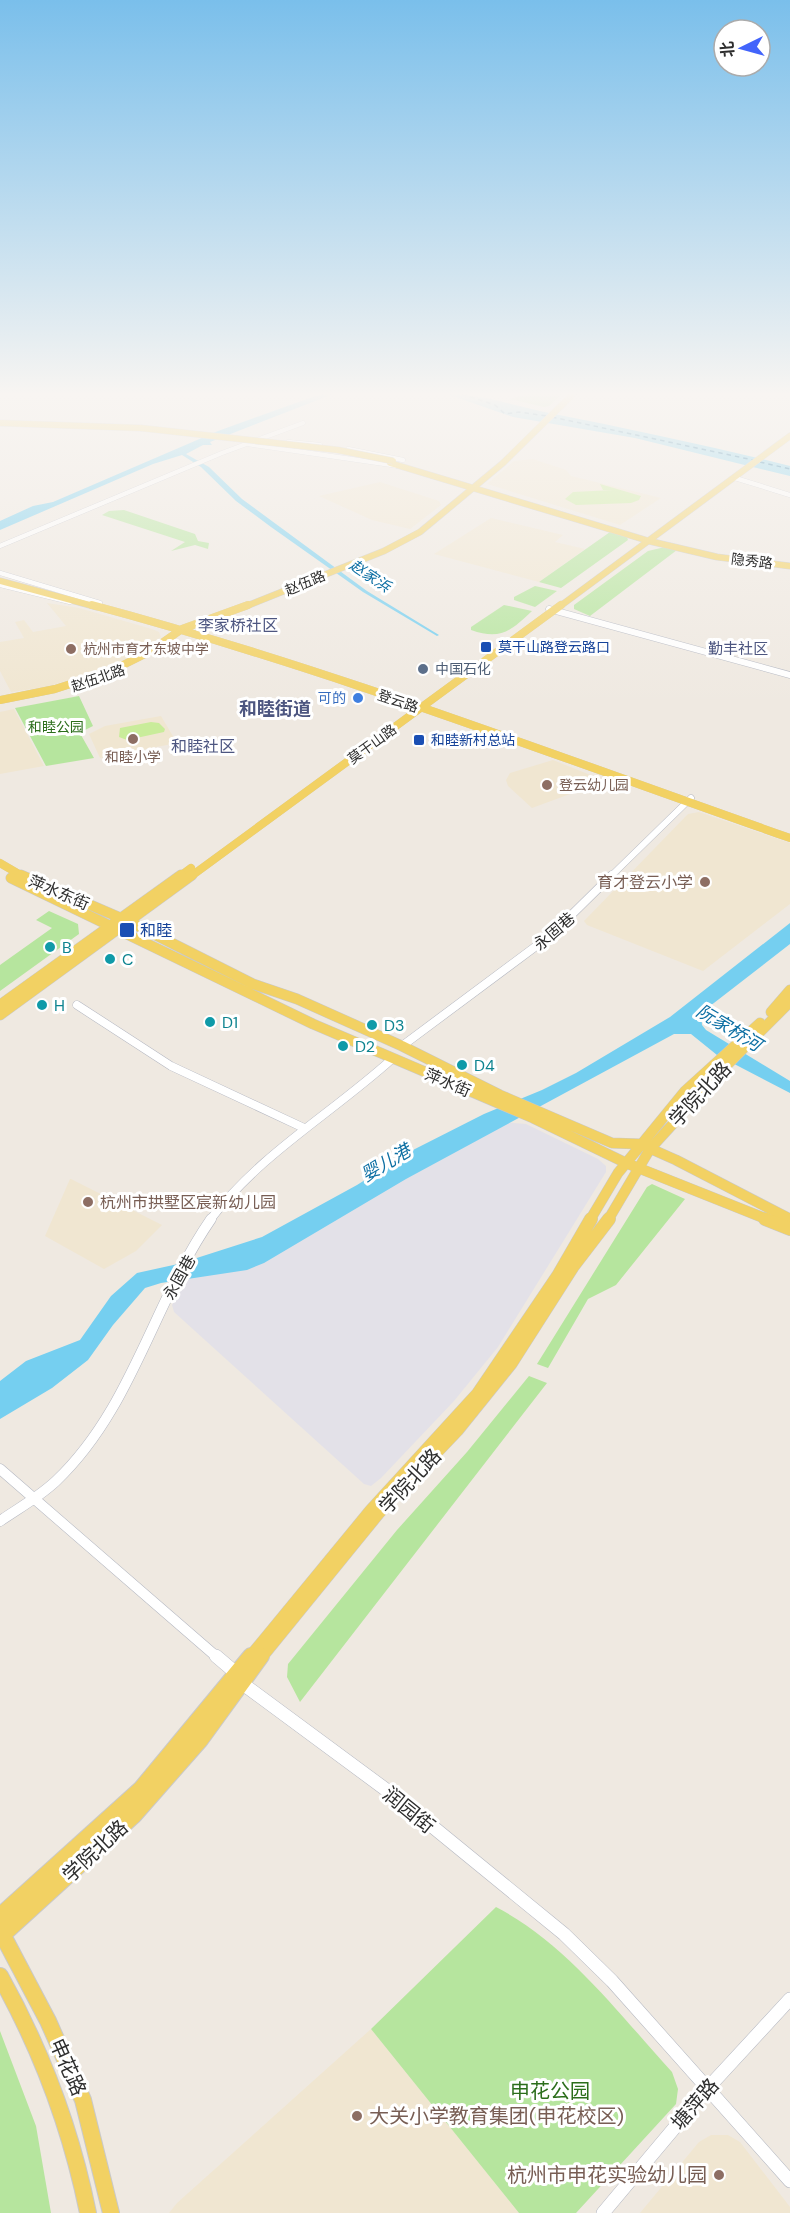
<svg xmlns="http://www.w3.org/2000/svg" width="790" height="2213" font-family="'DM Sans','Noto Sans SC',sans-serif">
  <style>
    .industrial { fill: #e3e1e8 }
    .education { fill: #f0e6d1 }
    .green { fill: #b6e59e }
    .pitch { fill: #c9ec9a }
    .water { fill: #75cff0 }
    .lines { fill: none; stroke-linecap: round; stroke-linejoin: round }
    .ferry { stroke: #0d6fa3; stroke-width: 1.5; stroke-dasharray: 4.5 4; stroke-linecap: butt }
    .minor-far4-casing { stroke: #b4b7c1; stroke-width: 5 }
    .minor-far3-casing { stroke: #b4b7c1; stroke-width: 7 }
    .minor-far2-casing { stroke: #b4b7c1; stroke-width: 9 }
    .minor-far1-casing { stroke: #b4b7c1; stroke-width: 11 }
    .minor-casing { stroke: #b4b7c1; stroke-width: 14 }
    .major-far4-casing { stroke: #c9c9c9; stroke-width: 7 }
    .major-far3-casing { stroke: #c9c9c9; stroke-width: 8 }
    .major-far2-casing { stroke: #c9c9c9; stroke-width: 11 }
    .major-far1-casing { stroke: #c9c9c9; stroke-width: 14 }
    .major-casing { stroke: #c9c9c9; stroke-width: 18 }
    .minor-far4 { stroke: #fff; stroke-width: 4.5 }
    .minor-far3 { stroke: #fff; stroke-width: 6 }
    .minor-far2 { stroke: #fff; stroke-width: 8 }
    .minor-far1 { stroke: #fff; stroke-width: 10 }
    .minor { stroke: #fff; stroke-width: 13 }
    .major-far4 { stroke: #f2d163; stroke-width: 6 }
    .major-far3 { stroke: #f2d163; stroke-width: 8 }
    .major-far2 { stroke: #f2d163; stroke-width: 10 }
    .major-far1 { stroke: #f2d163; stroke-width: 13 }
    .major { stroke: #f2d163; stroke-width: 16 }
    .major-bridge-casing { stroke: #c9c9c9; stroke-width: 7; stroke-linecap: butt }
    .major-bridge { stroke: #f2d163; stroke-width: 6 }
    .transit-dot { fill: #1a4fb4; stroke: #fff; stroke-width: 2 }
    .education-dot { fill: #8d6e63; stroke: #fff; stroke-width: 2 }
    .service-dot { fill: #5c6f8a; stroke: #fff; stroke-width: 2 }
    .shop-dot { fill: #3f7fe0; stroke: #fff; stroke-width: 2 }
    .culture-dot { fill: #0f9aa8; stroke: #fff; stroke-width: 2 }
    .labels { text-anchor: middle; stroke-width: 6; stroke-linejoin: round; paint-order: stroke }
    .far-street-label { font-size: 14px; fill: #2e2e2e; stroke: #fff }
    .far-transit-label { font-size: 14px; fill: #164399; stroke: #fff; text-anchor: start }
    .far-education-label { font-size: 14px; fill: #785e54; stroke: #fff; text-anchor: start }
    .far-service-label { font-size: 14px; fill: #4e5e75; stroke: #fff; text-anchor: start }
    .far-shop-label { font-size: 14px; fill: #366cbe; stroke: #fff; text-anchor: end }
    .far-park-label { font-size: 14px; fill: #2c6e1b; stroke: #fff }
    .far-water-label { font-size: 15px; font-style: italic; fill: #0d6fa3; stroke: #fff }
    .far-neighbourhood-label { font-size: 15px; fill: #4d5680; stroke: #fff }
    .far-quarter-label { font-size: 16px; fill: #4d5680; stroke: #fff }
    .education-label { font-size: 16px; fill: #785e54; stroke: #fff; text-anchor: end }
    .street-label { font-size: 16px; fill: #2e2e2e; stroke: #fff }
    .transit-label { font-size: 16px; fill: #164399; stroke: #fff; text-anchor: start }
    .culture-label { font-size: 16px; fill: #0d838f; stroke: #fff; text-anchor: start }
    .far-district-label { font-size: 18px; font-weight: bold; fill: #4d5680; stroke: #fff }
    .water-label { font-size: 18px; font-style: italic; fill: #0d6fa3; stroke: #fff }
    .near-street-label { font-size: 20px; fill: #2e2e2e; stroke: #fff }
    .near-park-label { font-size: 20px; fill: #2c6e1b; stroke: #fff }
    .near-education-label { font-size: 20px; fill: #785e54; stroke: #fff; text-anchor: start }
  </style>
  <rect width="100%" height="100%" fill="#efe9e1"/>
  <path class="industrial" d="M502 1122 526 1124 598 1159 606 1166V1172L498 1347 454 1401 381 1478 371 1486 364 1484 174 1312 172 1305 190 1273Z"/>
  <path class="education" d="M533 459 566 470 571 476 661 498 620 525 487 484 514 461Z
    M380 482 439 501 441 505 410 529 372 520 319 496Z
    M491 518 563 535 555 542 585 549 539 582 434 554Z
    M47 603 79 608 152 629 159 632 161 637 126 659 97 671 47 687 11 692 0 671V642L24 638 15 622 24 620 33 632 66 626Z
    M14 709 44 766 0 774V712Z
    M161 716 177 743 100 758 89 734 105 726Z
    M553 760 598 778 570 794 532 808 508 786 506 780 510 773Z
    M699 812 790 843V904L703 971 587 925 584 921 688 814Z
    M70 1179H71L162 1225 136 1251 104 1269 45 1236Z
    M371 2029 519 2213H169L177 2203Z
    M711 2135H728L740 2142 790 2207V2213H640L699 2142Z"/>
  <path class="green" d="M526 394H562L549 406 544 407 510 399Z
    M124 510 195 534 198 541 209 543 208 549 195 545 171 551 185 542 102 515 109 511Z
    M610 532 627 537 628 540 561 588 539 582Z
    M665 547 677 550 590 616 574 609V605L648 551Z
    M535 586 557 591 535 607 514 600V597Z
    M504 605 532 611C510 632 500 640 471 630V627Z
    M79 696 93 726 85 730 81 735 94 758 46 766 15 708Z
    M49 911 78 924 79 934 0 991V965L52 928 36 920Z
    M652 1184 685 1199 616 1285 588 1299 548 1368 537 1364 647 1187Z
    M529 1376 547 1383 300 1702 287 1677 288 1664 397 1530 467 1452Z
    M496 1907C567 1944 619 2014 672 2072L678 2089 676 2104 576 2213H519L371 2029Z
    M0 2031 36 2126 51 2213H0Z"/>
  <path class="pitch" d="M600 484 641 496 639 500 631 503 576 505 565 499 573 492 613 490H603Z
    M151 722 159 723 165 729 164 732 127 740 119 737 120 728Z"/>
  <path class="water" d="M321 394H333L210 442 212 445H203L186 454 209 467 242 499 367 591 439 635 437 636 363 592 271 527 236 501 201 467 182 455 153 464 0 530V521L33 506 53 502 218 431Z
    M447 394C482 394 515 406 549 413 630 429 710 446 790 466V476L635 438 513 417Z
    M790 923V944L701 1013 702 1025 706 1030 790 1081V1093L717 1055 691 1034H674L406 1179 264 1263 247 1270 161 1283 145 1288 113 1325 88 1360 52 1388 0 1419V1381L26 1361 80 1340 111 1296 137 1273 178 1264 262 1237 357 1185 411 1151 484 1114 542 1090 576 1073 670 1017Z"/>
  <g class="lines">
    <path class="ferry" d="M462 394 495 405 505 414 519 412 547 416
      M552 417 753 460
      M760 462 790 469"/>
    <g class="minor-far4-casing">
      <path id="minor-far4" d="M288 442 320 445
        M248 444 399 466
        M348 449 403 460
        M735 478 790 495
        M0 546 222 453 303 423
        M0 573 100 603
        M0 585 70 602"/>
    </g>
    <g class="minor-far3-casing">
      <path id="minor-far3" d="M549 609 790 675
        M610 877 691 798"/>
    </g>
    <g class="minor-far2-casing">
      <path id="minor-far2" d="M77 1005 171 1066 304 1128
        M402 1046 551 935 612 875
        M210 1220C260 1154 331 1114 392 1059"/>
    </g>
    <g class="minor-far1-casing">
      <path id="minor-far1" d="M0 1469 218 1658
        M0 1521C19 1508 39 1497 56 1481 132 1409 153 1303 211 1219"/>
    </g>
    <g class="minor-casing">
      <path id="minor" d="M216 1656 236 1673 243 1684 400 1800 564 1934 612 1981 790 2181
        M603 2213 707 2089 790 1999"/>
    </g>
    <g class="major-far4-casing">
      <path id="major-far4" d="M0 423 141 428
        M390 463 649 541 717 557 790 566
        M0 581 97 607
        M244 607 384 551 420 532 503 463 573 394
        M559 607 790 436"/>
    </g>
    <g class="major-far3-casing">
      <path id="major-far3" d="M92 605C328 668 559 757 790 838
        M0 700 55 689 111 671 149 652 182 629 248 605
        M0 863 24 877
        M179 877 191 868
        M190 877 561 605"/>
    </g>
    <g class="major-far2-casing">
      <path id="major-far2" d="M21 875 130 922 253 984 297 999 402 1046 500 1095 612 1143 640 1144 676 1160 790 1219
        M11 878 313 1024 533 1118 626 1163 769 1220
        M0 1005 181 875
        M771 1012 790 990
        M0 1015 192 875
        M590 1220 618 1173 685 1091 760 1023
        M608 1220 650 1149 724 1068 790 1002"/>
    </g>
    <g class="major-far1-casing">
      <path id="major-far1" d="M765 1219 790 1229
        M250 1658 371 1511 478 1394 558 1276 591 1219
        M260 1658 378 1513 457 1430 511 1363 573 1266 609 1219"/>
    </g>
    <g class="major-casing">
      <path id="major" d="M0 1916 141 1789 251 1656
        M0 1930 48 2021 83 2100 111 2213
        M0 1937 134 1815 200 1740 261 1656
        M0 1976C42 2051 71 2129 88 2213"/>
    </g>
    <use href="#minor-far4" class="minor-far4"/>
    <use href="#minor-far3" class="minor-far3"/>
    <use href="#minor-far2" class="minor-far2"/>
    <use href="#minor-far1" class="minor-far1"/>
    <use href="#minor" class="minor"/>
    <use href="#major-far4" class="major-far4"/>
    <use href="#major-far3" class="major-far3"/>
    <use href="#major-far2" class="major-far2"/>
    <use href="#major-far1" class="major-far1"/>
    <use href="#major" class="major"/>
    <g class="major-bridge-casing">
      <path id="major-bridge" d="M141 428 338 450 393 461"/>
    </g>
    <use href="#major-bridge" class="major-bridge"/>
  </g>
  <linearGradient id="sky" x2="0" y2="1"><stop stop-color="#7abfeb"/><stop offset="0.56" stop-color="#f8f5f2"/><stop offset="1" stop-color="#f8f5f2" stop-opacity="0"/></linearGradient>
  <rect width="790" height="704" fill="url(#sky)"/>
  <g class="transit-dot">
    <rect x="480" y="641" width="12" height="12" rx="3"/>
    <rect x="413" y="734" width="12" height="12" rx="3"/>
    <rect x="119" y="922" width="16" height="16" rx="3"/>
  </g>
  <g class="education-dot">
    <circle cx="71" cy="649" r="6"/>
    <circle cx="133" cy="739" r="6"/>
    <circle cx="547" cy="785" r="6"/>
    <circle cx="705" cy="882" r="6"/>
    <circle cx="88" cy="1202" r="6"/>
    <circle cx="357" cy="2116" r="6"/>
    <circle cx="719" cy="2175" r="6"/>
  </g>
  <circle class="service-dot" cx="423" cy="669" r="6"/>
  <circle class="shop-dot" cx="358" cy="698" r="6"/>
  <g class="culture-dot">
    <circle cx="50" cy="947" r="6"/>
    <circle cx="110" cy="959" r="6"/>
    <circle cx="42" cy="1005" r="6"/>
    <circle cx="210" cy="1022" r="6"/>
    <circle cx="372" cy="1025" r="6"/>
    <circle cx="343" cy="1046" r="6"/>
    <circle cx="462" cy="1065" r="6"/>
  </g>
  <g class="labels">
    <g class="far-street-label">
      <text transform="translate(752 561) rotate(7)" y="5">隐秀路</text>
      <text transform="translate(305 583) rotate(-23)" y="5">赵伍路</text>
      <text transform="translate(98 678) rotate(-19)" y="5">赵伍北路</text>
      <text transform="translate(398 701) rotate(19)" y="5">登云路</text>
      <text transform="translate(372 744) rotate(-36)" y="5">莫干山路</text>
    </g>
    <g class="far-transit-label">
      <text x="498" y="652">莫干山路登云路口</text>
      <text x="431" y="745">和睦新村总站</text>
    </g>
    <g class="far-education-label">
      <text x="83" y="654">杭州市育才东坡中学</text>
      <text x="133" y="762" text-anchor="middle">和睦小学</text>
      <text x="559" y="790">登云幼儿园</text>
    </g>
    <g class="far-service-label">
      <text x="435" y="674">中国石化</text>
    </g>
    <g class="far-shop-label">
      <text x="346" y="703">可的</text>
    </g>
    <g class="far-park-label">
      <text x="56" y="732">和睦公园</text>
    </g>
    <g class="far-water-label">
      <text transform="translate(370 576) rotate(34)" y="5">赵家浜</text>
    </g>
    <g class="far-neighbourhood-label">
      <text x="738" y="654">勤丰社区</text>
    </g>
    <g class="far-quarter-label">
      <text x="238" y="631">李家桥社区</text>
      <text x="203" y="752">和睦社区</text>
    </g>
    <g class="education-label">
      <text x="693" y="888">育才登云小学</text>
      <text x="100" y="1208" text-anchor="start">杭州市拱墅区宸新幼儿园</text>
    </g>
    <g class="street-label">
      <text transform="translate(59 892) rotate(23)" y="6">萍水东街</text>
      <text transform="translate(554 931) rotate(-41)" y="6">永固巷</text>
      <text transform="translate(448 1082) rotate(23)" y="6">萍水街</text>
      <text transform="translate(179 1277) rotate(-61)" y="6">永固巷</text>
    </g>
    <g class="transit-label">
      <text x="140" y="936">和睦</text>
    </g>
    <g class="culture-label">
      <text x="62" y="953">B</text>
      <text x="122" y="965">C</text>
      <text x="54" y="1011">H</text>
      <text x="222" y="1028">D1</text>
      <text x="384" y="1031">D3</text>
      <text x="355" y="1052">D2</text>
      <text x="474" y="1071">D4</text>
    </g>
    <g class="far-district-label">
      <text x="275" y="715">和睦街道</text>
    </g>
    <g class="water-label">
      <text transform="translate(729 1028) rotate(31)" y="6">阮家桥河</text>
      <text transform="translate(386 1163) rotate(-31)" y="6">婴儿港</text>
    </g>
    <g class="near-street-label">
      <text transform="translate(700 1094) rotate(-47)" y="7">学院北路</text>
      <text transform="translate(410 1481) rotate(-47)" y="7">学院北路</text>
      <text transform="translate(409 1810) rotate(39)" y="7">润园街</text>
      <text transform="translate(95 1851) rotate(-43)" y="7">学院北路</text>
      <text transform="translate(68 2067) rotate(66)" y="7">申花路</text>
      <text transform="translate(695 2104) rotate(-49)" y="7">塘萍路</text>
    </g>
    <g class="near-park-label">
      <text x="550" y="2098">申花公园</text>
    </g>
    <g class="near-education-label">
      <text x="369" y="2123">大关小学教育集团(申花校区)</text>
      <text x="707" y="2182" text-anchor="end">杭州市申花实验幼儿园</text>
    </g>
  </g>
  <g transform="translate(742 48) rotate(265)"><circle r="28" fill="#ffffff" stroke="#ababab" stroke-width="1.5"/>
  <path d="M0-4.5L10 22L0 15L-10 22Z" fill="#4264fb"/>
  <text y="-9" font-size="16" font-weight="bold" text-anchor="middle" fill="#2e2e2e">北</text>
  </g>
</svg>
